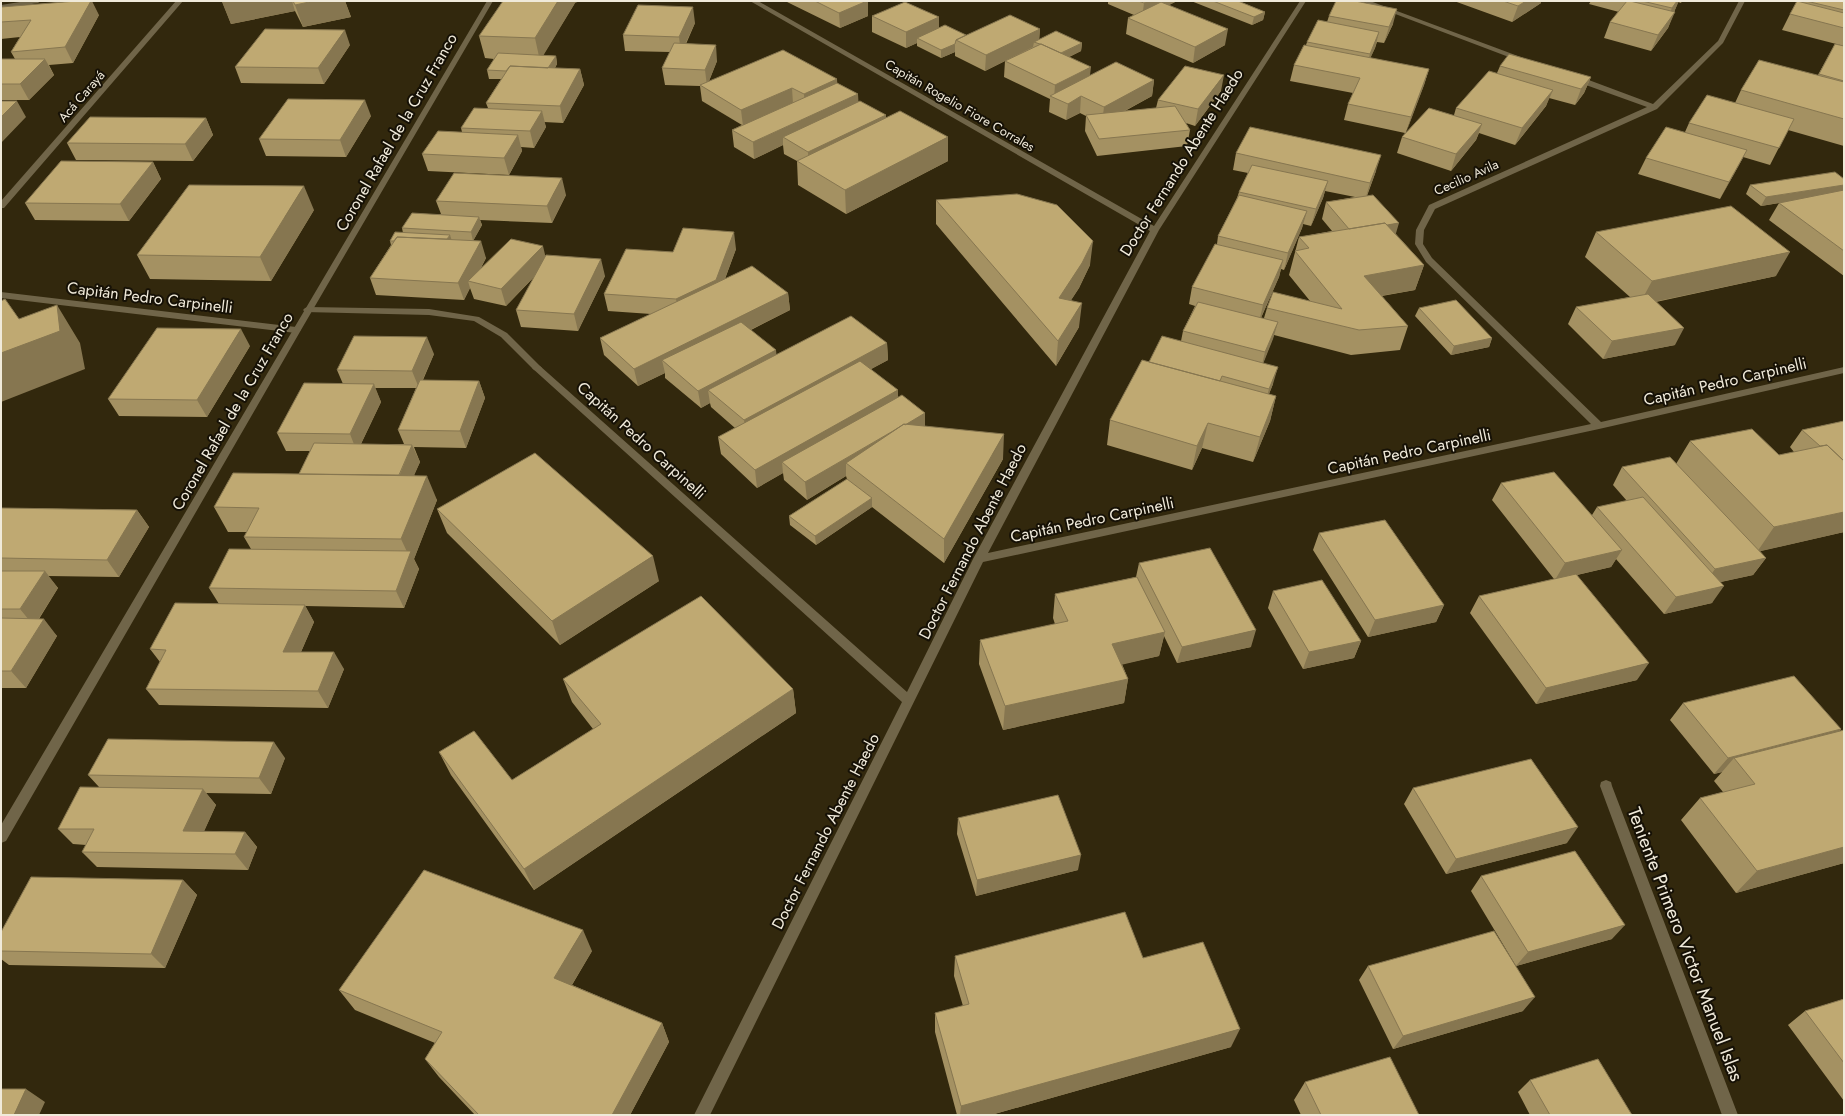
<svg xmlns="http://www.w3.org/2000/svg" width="1845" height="1116" font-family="Jost,sans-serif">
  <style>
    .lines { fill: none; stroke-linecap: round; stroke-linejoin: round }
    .service { fill: #706549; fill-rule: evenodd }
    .minor { fill: #706549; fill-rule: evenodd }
    .tertiary { fill: #706549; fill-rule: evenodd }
    .wall { fill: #a49162; fill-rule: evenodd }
    .shaded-wall { fill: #867650 }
    .building { fill: #bfa972; stroke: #867650 }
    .labels { text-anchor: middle; stroke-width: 4; stroke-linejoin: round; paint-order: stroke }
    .far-street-label { font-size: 13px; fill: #f0eada; stroke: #161106 }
    .street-label { font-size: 16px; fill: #f0eada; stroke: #161106 }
    .near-street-label { font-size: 19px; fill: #f0eada; stroke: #161106 }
  </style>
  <rect width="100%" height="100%" fill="#32280d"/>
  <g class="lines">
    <path class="service" d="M308 307 429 309 479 317 507 333 542 368 537 371 534 370 501 337 474 321 429 315 305 312 303 310 305 308Z"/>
    <path class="minor" d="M26 1H41L38 3 1 9V5Z
      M750 1H758L1154 226 1300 1H1306L1159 230 988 553 1591 424 1426 262 1415 244 1416 230 1429 205 1647 107 1572 80V76H1578L1653 104 1718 41 1739 1H1745L1723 43 1657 109 1435 209 1424 230 1423 244 1432 258 1601 422 1844 367V373L1599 429 983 562 710 1115H694L902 702 532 368 537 365 540 366 907 692 973 559 1150 231Z
      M1361 1H1370L1529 60 1522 62Z
      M1 292 296 327 301 330 296 333 1 298Z
      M1606 780 1611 782 1612 786 1738 1115H1722L1600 786 1601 782Z"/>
    <path class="tertiary" d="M176 1H183L4 208H1V201Z
      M487 1H493L301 330 6 841 1 843V825Z"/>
  </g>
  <path class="wall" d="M222 1H345L351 17 303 27 295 11 231 24Z
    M785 1H868V16L840 28Z
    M1108 1H1177L1169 5 1225 45 1193 63 1126 34 1128 18 1134 15 1108 4Z
    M1191 1H1238L1265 12 1263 20 1252 25Z
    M1454 1H1541V3L1512 22Z
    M1591 1H1682L1681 3 1678 2 1668 28 1651 51 1604 38 1610 22 1619 12 1589 4Z
    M1801 1H1844V46L1782 30 1790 14Z
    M575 3 543 55 556 56 557 64 555 68 580 69 584 85 563 123 544 122 546 127 534 148 521 147 522 151 509 175 428 171 422 154 462 132 461 128 488 108 486 103 501 79H489L487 70 494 59 485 58 479 36Z
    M1 7 99 15 73 63 49 65 54 75 29 100H1V59H15L11 52 20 37 1 39Z
    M872 16 939 17V28L966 35 1040 29 1039 39 1082 43 1081 51 1069 57 1090 75 1154 80 1152 96 1125 111 1156 108 1158 100 1221 91 1195 126 1186 123 1190 130 1187 146 1097 156 1085 131 1086 116 1080 113 1066 120 1049 112 1050 99 1004 77 1005 61 1033 47 985 71 955 56V52L941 58 917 46V43L906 48 872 32Z
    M1329 16 1393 24 1384 43 1377 42 1375 48 1370 58 1429 69 1424 85 1406 132 1454 115 1456 108 1497 73 1500 66 1591 77 1584 93 1575 105 1549 98 1546 106 1515 145 1479 133 1476 140 1451 171 1397 153 1402 137 1405 133 1344 120 1348 104 1353 93 1290 81 1294 65 1306 45 1307 42 1327 22Z
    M695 23 686 44 717 61 709 81 837 79V83L858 94V102L886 115V118L948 161 846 214 798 185 797 161 784 154 783 145 754 159 734 147 732 130 742 125 702 101 700 86 665 85 662 68 670 52 625 51 623 35Z
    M1835 44 1844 46V146L1788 130 1770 165 1743 157 1720 199 1638 174 1646 158 1685 132 1689 123 1735 103 1741 90 1818 75Z
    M350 45 324 84 241 83 235 67Z
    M371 116 346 157 266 156 259 139Z
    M206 118 213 135 193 161 76 160 67 143Z
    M1236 153 1376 171 1367 196 1396 234 1424 265 1415 290 1382 296 1408 326 1400 350 1351 355 1274 335 1263 363 1273 384 1269 394 1276 396 1270 421 1253 462 1202 448 1192 470 1107 445 1110 420 1149 362 1181 341 1183 331 1195 306 1189 304 1192 287 1217 244 1218 236 1237 198 1239 192 1248 173 1233 170ZM1325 191 1355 197 1326 202 1322 219 1332 231 1299 237 1289 275 1310 301 1267 308 1264 318H1261L1279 277 1281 269 1284 270 1302 228 1303 224 1311 226 1323 198Z
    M153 162 161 179 129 221 35 220 25 203Z
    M1844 179V276L1769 220 1779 203 1761 206 1746 194 1750 185Z
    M566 195 552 223 480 220 482 225 473 241 486 258 480 270 546 256 605 276 578 331 521 327 516 310 535 276 506 306 474 299 470 288 464 300 376 295 370 278 391 245 390 241 403 233 402 228 441 214 436 201Z
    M936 200 1090 265 1079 288 1071 300 1079 327 1056 366 936 224Z
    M314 210 271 281 150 279 137 255Z
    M1596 232 1776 276 1656 302 1675 345 1603 359 1568 324 1576 307 1630 297 1585 257Z
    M736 249 725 279 788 293 790 310 751 330 777 355 887 343 888 360 871 369 898 397 925 413V426L1003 459 944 563 872 507 816 545 790 525 789 516 847 479 846 476 807 500 784 480 783 473 757 488 721 454 718 437 735 428 711 407 710 403 701 408 665 378V373L638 386 604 355 600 338 651 314 608 311 604 294 673 252Z
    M1419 308 1492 338 1489 347 1451 355 1415 316Z
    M250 346 207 417 119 416 108 399Z
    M434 354 423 380 479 381 485 398 466 448 414 447 420 462 414 475 437 500 414 559 419 569 404 608 305 606 314 622 301 652 344 669 328 708 159 705 146 689 160 662 150 649 219 604 209 588 251 549 244 537 247 532H228L214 507 299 474 310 451H286L277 433 343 384 337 370ZM375 388H416L398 430 404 444H361L381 402Z
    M1844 421V532L1760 551 1766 558 1753 575 1720 582 1712 603 1664 614 1616 559 1611 567 1577 575 1637 680 1536 704 1470 613 1479 596 1554 579 1492 500 1501 483 1592 515 1597 507 1627 501 1613 485 1622 467 1676 464 1690 441 1779 455 1794 452 1790 447 1802 430Z
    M1 508 137 510 149 527 119 577 48 576 58 588 39 619 57 636 26 688H1Z
    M437 509 659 581 560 645 447 533Z
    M1319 533 1444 605 1436 622 1368 637 1313 550Z
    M1139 563 1251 647 1177 663 1164 636 1159 656 1122 664 1128 679 1124 703 1003 730 979 664 980 640 1055 624 1053 618 1055 594 1136 577Z
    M1273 591 1361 641 1354 658 1303 669 1268 608Z
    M563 679 793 689 796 713 534 890 451 775 439 752 512 780 593 729 572 702Z
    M1683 703 1841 729 1839 732 1844 730V863L1736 893 1681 820 1700 798 1723 792 1714 781 1722 772 1714 774 1670 720Z
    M285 758 271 794 206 793 216 805 204 831 245 832 257 847 248 870 97 867 82 852 86 845 73 844 58 829 99 787 88 775Z
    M1413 788 1567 843 1446 874 1404 804Z
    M958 818 1078 870 976 896 957 834Z
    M1481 876 1612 939 1516 966 1471 891Z
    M183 880 197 895 165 968 9 965 1 959V932Z
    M592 951 572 985 662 1023 669 1042 630 1115H475L439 1077 425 1059 435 1043 355 1010 339 990Z
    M955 956 1143 958 1231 1047 991 1115H957L935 1032V1013L963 1006 954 976Z
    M1368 966 1523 1011 1393 1049 1359 980Z
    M1844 999V1101L1788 1025 1805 1011Z
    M1530 1080 1632 1115H1530L1518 1092Z
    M1305 1082 1419 1115H1301L1294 1100Z"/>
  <path class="shaded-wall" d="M91 1H92L99 15 73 63 65 47Z
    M226 1H292L295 11 231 24 222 2Z
    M314 1H345L351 17 303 27 295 5Z
    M558 1H580L575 3 540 61 535 38Z
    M867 1H868V16L840 28 839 13Z
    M1148 1H1177L1142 19 1144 3Z
    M1526 1H1541V3L1512 22 1518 6Z
    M1677 1H1679L1674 12 1665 24 1672 8Z
    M693 7 695 23 681 53 679 37Z
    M1397 9 1393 24 1384 43 1389 27Z
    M1265 12 1263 20 1252 25 1254 17Z
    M1675 12 1668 28 1651 51 1658 35Z
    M939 17V33L917 38V43L906 48V32Z
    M1040 29 1039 44 1034 42 1033 47 985 71 986 55Z
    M1228 29 1225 45 1193 63 1195 47Z
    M345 30 350 45 324 84 318 68Z
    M1379 32 1375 48 1365 70 1370 54Z
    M1082 43 1081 51 1059 62 1060 54Z
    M955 44V52L941 58V50Z
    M716 45 717 61 707 86 705 70Z
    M556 56 557 64 547 81 545 73Z
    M45 59 54 75 29 100 20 84Z
    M1091 67 1089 83 1054 98 1055 85Z
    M580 69 584 85 563 123 560 106Z
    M1429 69 1424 85 1406 133 1411 117Z
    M1224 75 1221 91 1195 126 1198 109Z
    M1591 77 1584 93 1575 105 1581 89Z
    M837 79 838 95 805 110 804 94Z
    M1154 80 1152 96 1102 123 1104 107Z
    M792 88 793 104 743 126 741 110Z
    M1553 90 1546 106 1515 145 1522 128Z
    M858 94 859 110 783 137V145L754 159 753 142Z
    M1081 96 1080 113 1066 120 1068 104Z
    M365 100 371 116 346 157 340 140Z
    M17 101 26 117 1 143V117Z
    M542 111 546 127 534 148 530 131Z
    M886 115V131L809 169 808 152Z
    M206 118 213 135 193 161 185 144Z
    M1482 124 1476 140 1451 171 1456 154Z
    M518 135 522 151 509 175 504 158Z
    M948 137V161L846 214 845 190Z
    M1747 150 1738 167 1720 199 1729 182Z
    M1381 155 1376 171 1365 200 1370 183Z
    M153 162 161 179 129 221 120 204Z
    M562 178 566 195 552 223 547 206Z
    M1328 181 1323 198 1311 226 1316 209Z
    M1844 185V193L1779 203 1761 206 1766 197Z
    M304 186 314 210 271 281 260 257Z
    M1307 211 1302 228 1284 270 1288 253Z
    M479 217 482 225 473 241 471 232Z
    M1399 223 1394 240 1351 231Z
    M734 232 736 249 718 297 679 316 676 299Z
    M450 235 453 244 445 243Z
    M481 241 486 258 473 282 468 281 470 288 464 300 458 283Z
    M1093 241 1090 265 1079 288 1057 322 1059 298Z
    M543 246 547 263 506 306 501 289Z
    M1790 252 1776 276 1639 305 1652 281Z
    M601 259 605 276 578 331 574 314Z
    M1283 260 1279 277 1259 322 1263 305Z
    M1424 265 1415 290 1356 300 1364 276Z
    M788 293 790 310 672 369 662 360 665 373 638 386 634 369Z
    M1082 303 1079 327 1056 366 1058 341Z
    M57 305 80 343 85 369 1 402V353Z
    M1278 322 1273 339 1261 369 1265 352Z
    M1684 328 1675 345 1603 359 1612 341Z
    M241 329 250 346 207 417 197 400Z
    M427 337 434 354 419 388 412 371Z
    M1492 338 1489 347 1451 355 1454 346Z
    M887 343 888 360 746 437 744 420Z
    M776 350 778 368 708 390 710 403 701 408 698 391Z
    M1278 367 1273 384 1264 406 1269 389Z
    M479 381 485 398 466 448 460 431Z
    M374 384 381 402 357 452 350 434Z
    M898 390V407L782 462 783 473 757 488 755 470Z
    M1276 396 1270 421 1253 462 1260 437Z
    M925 413V430L846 463V476L807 500 805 482Z
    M1208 423 1202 448 1192 470 1197 446Z
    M1004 434 1003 459 944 563V539Z
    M412 445 420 462 405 496 398 479Z
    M427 476 437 500 414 559 419 569 404 608 396 591 409 556 401 539Z
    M872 498V507L816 545 815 536Z
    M137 510 149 527 119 577 107 560Z
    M1844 512V532L1757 552 1774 527Z
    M1622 550 1611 567 1555 580 1565 563Z
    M653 556 659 581 560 645 552 621Z
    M1766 558 1753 575 1703 586 1715 569Z
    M45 571 58 588 34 626 20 609Z
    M1724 586 1712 603 1664 614 1676 597Z
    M305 605 314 622 294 668 283 652Z
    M1444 605 1436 622 1368 637 1375 620Z
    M44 619 57 636 26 688 11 671Z
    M1256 630 1251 647 1177 663 1182 647Z
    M1165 632 1159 656 1108 668 1112 644Z
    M1361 641 1354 658 1303 669 1309 652Z
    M334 652 344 669 328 708 318 691Z
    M1649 663 1637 680 1536 704 1546 688Z
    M1128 679 1124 703 1003 730 1005 706Z
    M793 689 796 713 534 890 524 869Z
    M1841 729 1826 746 1734 758 1722 772 1714 774 1728 758Z
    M274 742 285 758 271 794 259 778Z
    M203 789 216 805 197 847 183 831Z
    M1578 827 1567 843 1446 874 1456 859Z
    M245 832 257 847 248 870 235 854Z
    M1844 847V863L1736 893 1757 871Z
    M1081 855 1078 870 976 896 977 880Z
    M183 880 197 895 165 968 151 954Z
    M1625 925 1612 939 1516 966 1528 952Z
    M583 930 592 951 564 998 554 978Z
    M1535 997 1523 1011 1393 1049 1403 1036Z
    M662 1023 669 1042 630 1115H612Z
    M1240 1029 1231 1047 991 1115H960L961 1106Z
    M26 1089 45 1102 39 1115H14Z"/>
  <path class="building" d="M77 1H91L65 47 11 52 31 20 1 22V7Z
    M293 1H314L295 5Z
    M503 1H558L535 38 479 36Z
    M815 1H867L839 13Z
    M1138 1H1148L1144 3Z
    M1213 1H1238L1265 12 1254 17Z
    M1336 1H1355L1397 9 1389 27 1329 16Z
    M1503 1H1526L1518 6Z
    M1627 1H1630L1675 12 1658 35 1610 22Z
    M1642 1H1677L1672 8Z
    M1797 1 1844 13V28L1790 14Z
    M1806 1H1844V10Z
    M905 2 939 17 906 32 872 16Z
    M1161 2 1228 29 1195 47 1128 18Z
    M638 5 693 7 679 37 623 35Z
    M1010 15 1040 29 986 55 956 40Z
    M1318 20 1379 32 1370 54 1307 42Z
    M945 25 966 35 956 40 955 44 941 50 917 38Z
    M265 29 345 30 318 68 235 67Z
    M1056 31 1082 43 1061 53 1041 44H1040L1034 42Z
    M674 43 716 45 705 70 662 68Z
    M1041 44 1091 67 1055 85 1005 61Z
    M1835 44 1844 46V81L1819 74Z
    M1304 45 1429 69 1411 117 1348 104 1360 78 1294 65Z
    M783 50 837 79 804 94 792 88 741 110 700 85Z
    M498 53 556 56 548 68 510 66 506 71 487 70Z
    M1509 54 1591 77 1581 89 1500 66Z
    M1 59H45L20 84H1Z
    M1759 60 1844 82V119L1741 90Z
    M1116 62 1154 80 1104 107 1081 96 1068 104 1050 96Z
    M510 66 580 69 560 106 486 103Z
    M1185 66 1224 75 1198 109 1158 100Z
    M1489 71 1553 90 1522 128 1456 108Z
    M837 83 858 94 753 142 732 130Z
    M1707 95 1794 119 1779 148 1689 123Z
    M288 99 365 100 340 140 259 139Z
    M1 101H17L1 117Z
    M860 101 886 115 808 152 783 137Z
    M1175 106 1190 130 1099 139 1086 115Z
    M474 108 542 111 530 131 461 128Z
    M1429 108 1482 124 1456 154 1402 137Z
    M900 111 948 137 845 190 797 161Z
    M90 117 206 118 185 144 67 143Z
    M1250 127 1381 155 1370 183 1236 153Z
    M1666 127 1747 150 1729 182 1646 158Z
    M438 131 518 135 504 158 422 154Z
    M61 161 153 162 120 204 25 203Z
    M1252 165 1328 181 1316 209 1239 192Z
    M1835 172 1844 179V185L1766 197 1750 185Z
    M454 173 562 178 547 206 436 201Z
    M189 185 304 186 260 257 137 255Z
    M1844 190V251L1779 203Z
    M1017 194 1057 205 1093 241 1082 263 1059 298 1082 303 1058 341 936 200Z
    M1239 195 1307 211 1288 253 1218 236Z
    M1373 195 1399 223 1387 225 1385 223 1349 229 1326 202Z
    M1731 206 1790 252 1652 281 1596 232Z
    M412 213 479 217 471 232 402 228Z
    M1385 223 1424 265 1364 276 1408 326 1359 330 1267 308 1273 292 1342 309 1295 251 1309 248 1299 237Z
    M683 228 734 232 716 280 676 299 604 294 626 249 673 252Z
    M395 232 450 235 447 239 397 237 394 241H390Z
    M397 237 481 241 458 283 370 278Z
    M511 239 543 246 501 289 468 281Z
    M1215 244 1283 260 1263 305 1192 287Z
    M546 255 601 259 574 314 516 310Z
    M752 266 788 293 634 369 600 338Z
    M1648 294 1684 328 1612 341 1576 307Z
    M5 299 19 319 57 305 60 331 1 353V301Z
    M1456 300 1492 338 1454 346 1419 308Z
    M1198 302 1278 322 1265 352 1183 331Z
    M851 316 887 343 744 420 708 390Z
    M741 322 776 350 698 391 662 360Z
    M157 328 241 329 197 400 108 399Z
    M354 336 427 337 412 371 337 370Z
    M1162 336 1278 367 1269 389 1222 376 1220 381 1149 362Z
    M1142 360 1276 396 1260 437 1208 423 1197 446 1110 420Z
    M860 361 898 390 755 470 718 437Z
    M420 380 479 381 460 431 398 430Z
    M304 383 374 384 350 434 277 433Z
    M902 395 925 413 905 425 904 424 893 431 805 482 782 462Z
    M1844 421V461L1827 445 1820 446 1802 430Z
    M904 424 1004 434 944 539 846 463Z
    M1752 429 1779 455 1827 445 1844 461V512L1774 527 1690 441Z
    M314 443 412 445 399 475 299 474Z
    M535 453 653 556 552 621 437 509Z
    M1670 457 1766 558 1715 569 1622 467Z
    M1554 472 1622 550 1565 563 1501 483Z
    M233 473 427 476 401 539 244 537 259 508 214 507Z
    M847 479 872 498 815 536 789 516Z
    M1643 497 1724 586 1676 597 1597 507Z
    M1 508 137 510 107 560 1 558Z
    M1385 520 1444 605 1375 620 1319 533Z
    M1210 548 1256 630 1182 647 1139 563Z
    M229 549 411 551 396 591 209 588Z
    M1 571H45L20 609H1Z
    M1576 574 1649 663 1546 688 1479 596Z
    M1137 577 1165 632 1112 644 1128 679 1005 706 980 640 1068 621 1055 594Z
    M1322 580 1361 641 1309 652 1273 591Z
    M701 596 793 689 524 869 439 752 474 731 512 780 601 724 563 679Z
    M175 603 305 605 283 652H334L318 691 146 689 166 650 150 649Z
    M1 618 44 619 11 671H1Z
    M1794 676 1841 729 1728 758 1683 703Z
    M1844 730V847L1757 871 1700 798 1755 784 1734 758Z
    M108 739 274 742 259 778 88 775Z
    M1531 759 1578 827 1456 859 1413 788Z
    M80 787 203 789 183 831 245 832 235 854 82 852 94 829H58Z
    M1058 795 1081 855 977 880 958 818Z
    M1575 851 1625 925 1528 952 1481 876Z
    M424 870 583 930 554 978 662 1023 612 1115H479L425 1059 442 1032 339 990Z
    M31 877 183 880 151 954 1 951V932Z
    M1125 912 1143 958 1203 942 1240 1029 961 1106 935 1013 969 1004 955 956Z
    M1494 931 1535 997 1403 1036 1368 966Z
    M1844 999V1063L1805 1011Z
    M1390 1057 1419 1115H1321L1305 1082Z
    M1598 1059 1632 1115H1550L1530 1080Z
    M1 1089H26L14 1115H1Z"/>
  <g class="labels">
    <g class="far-street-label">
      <text transform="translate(81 96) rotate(-49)" y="5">Acá Carayá</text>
      <text transform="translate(960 105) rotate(30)" y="5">Capitán Rogelio Fiore Corrales</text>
      <text transform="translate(1466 177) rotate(-24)" y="5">Cecilio Avila</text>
    </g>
    <g class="street-label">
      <text transform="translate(396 132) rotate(-60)" y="6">Coronel Rafael de la Cruz Franco</text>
      <text transform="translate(1181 162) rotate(-58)" y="6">Doctor Fernando Abente Haedo</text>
      <text transform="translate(150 297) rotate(7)" y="6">Capitán Pedro Carpinelli</text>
      <text transform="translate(1725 381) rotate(-13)" y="6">Capitán Pedro Carpinelli</text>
      <text transform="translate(232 411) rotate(-60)" y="6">Coronel Rafael de la Cruz Franco</text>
      <text transform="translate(642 440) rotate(42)" y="6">Capitán Pedro Carpinelli</text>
      <text transform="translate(1409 451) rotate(-12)" y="6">Capitán Pedro Carpinelli</text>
      <text transform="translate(1092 519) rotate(-12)" y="6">Capitán Pedro Carpinelli</text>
      <text transform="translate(972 541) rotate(-63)" y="6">Doctor Fernando Abente Haedo</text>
      <text transform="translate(825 831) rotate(-63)" y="6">Doctor Fernando Abente Haedo</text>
    </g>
    <g class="near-street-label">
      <text transform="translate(1686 944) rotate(69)" y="7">Teniente Primero Victor Manuel Islas</text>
    </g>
  </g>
  <rect width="1845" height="1116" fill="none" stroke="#f0eada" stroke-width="4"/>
</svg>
